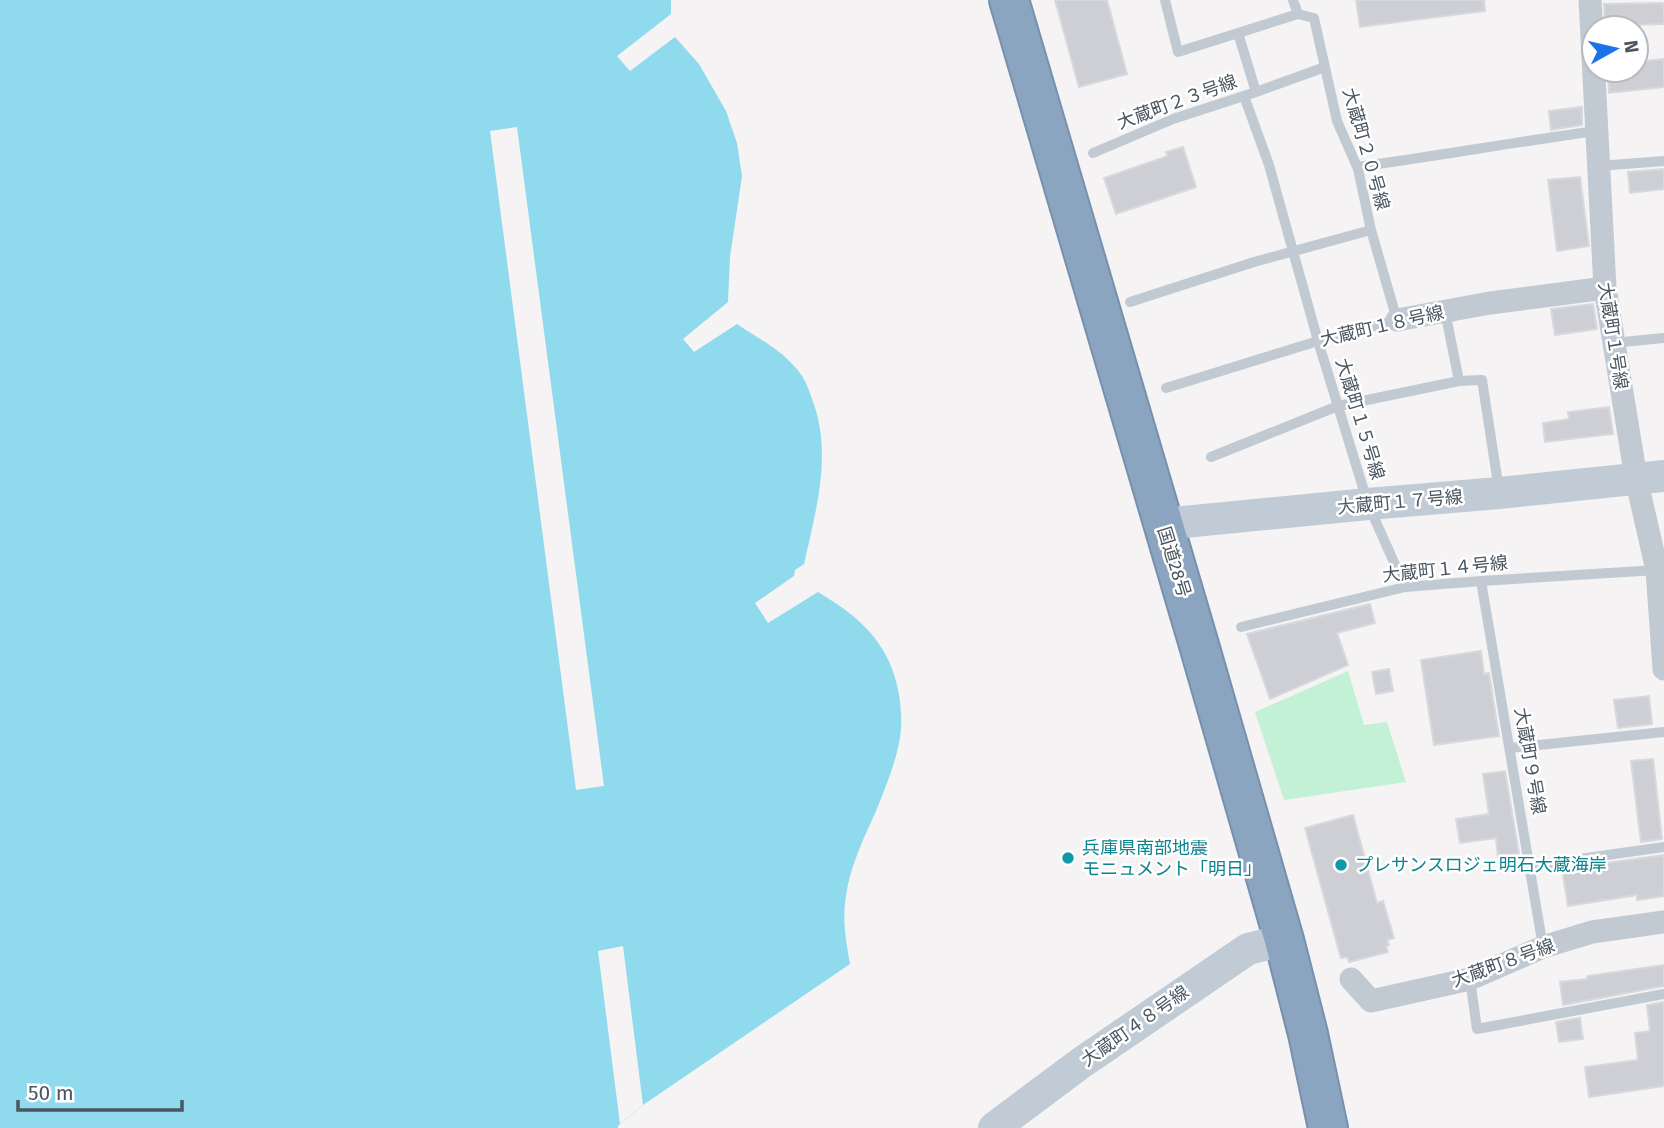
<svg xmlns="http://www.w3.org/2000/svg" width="1664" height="1128" font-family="'Fira Sans','Noto Sans JP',sans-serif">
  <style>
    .green { fill: #c3f1d5 }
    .water { fill: #90daee }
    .pier { fill: #f5f3f3 }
    .building { fill: #cdcfd5; stroke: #d7d9de; stroke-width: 2 }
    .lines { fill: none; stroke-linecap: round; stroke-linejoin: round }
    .highway-casing { stroke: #7690ad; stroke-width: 42 }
    .lane { stroke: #c1cad2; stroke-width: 10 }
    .street { stroke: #c1cad2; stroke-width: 23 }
    .secondary { stroke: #c1cbd6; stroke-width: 32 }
    .highway { stroke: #8ba5c1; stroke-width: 38 }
    .culture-dot { fill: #0f9aa8; stroke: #fff; stroke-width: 2.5 }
    .labels { text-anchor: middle; stroke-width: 5; stroke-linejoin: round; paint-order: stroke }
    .street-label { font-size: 18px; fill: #4a5661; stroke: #fff }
    .culture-label { font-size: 18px; fill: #0d838f; stroke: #fff; text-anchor: start }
  </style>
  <rect width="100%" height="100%" fill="#f5f3f3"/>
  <path class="green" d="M1348 671 1364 725 1387 722 1406 782 1284 800 1255 712Z"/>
  <path class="water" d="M0 0H671V14L617 56 630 71 675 37 699 64 726 111 737 143 742 176 730 257 728 302 683 339 694 352 737 324C756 337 778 348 794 366 803 375 808 386 812 399 833 453 816 510 804 564L795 570 794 576 755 603 768 623 818 592C834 602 852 613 865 627 892 654 903 691 901 729 899 755 886 786 876 811 864 838 850 866 846 896 842 920 846 940 850 964L643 1105 618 1126V1128H0Z"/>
  <path class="pier" d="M517 127 604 786 576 790 490 131Z
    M623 946 643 1105 620 1124 598 951Z"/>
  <path class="building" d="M1055 0H1107L1127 74 1079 87Z
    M1356 0H1484L1485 11 1360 27Z
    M1664 3V24L1605 26 1604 4Z
    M1664 59V87L1609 93 1608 70H1636V62Z
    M1582 107V125L1551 130 1549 111Z
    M1183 147 1196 187 1116 214 1104 178 1168 156 1166 152Z
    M1664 169V189L1630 193 1628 172Z
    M1580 177 1589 246 1557 251 1548 180Z
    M1593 304 1597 329 1555 335 1551 309Z
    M1609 407 1613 434 1545 442 1543 423 1569 419 1568 412Z
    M1370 604 1375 623 1337 633 1348 665 1270 699 1247 634Z
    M1481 651 1484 674 1489 673 1499 736 1434 745 1421 660Z
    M1389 669 1393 691 1376 694 1372 672Z
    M1649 696 1652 724 1618 728 1614 700Z
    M1653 759 1662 839 1641 842 1631 761Z
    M1505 771 1519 854 1498 857 1496 838 1460 843 1456 819 1489 814 1483 774Z
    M1353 815 1377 903 1383 901 1394 938 1387 940 1389 945 1386 946 1388 952 1349 962 1347 957 1341 958 1305 828Z
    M1664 855V896L1637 900V895L1568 906 1562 869Z
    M1664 965V986L1563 1005 1560 982 1587 979V976Z
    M1664 1002V1086L1589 1097 1585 1067 1638 1060 1635 1033 1650 1031 1647 1005Z
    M1580 1018 1583 1039 1559 1042 1556 1022Z"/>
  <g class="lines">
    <g class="highway-casing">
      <path id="highway" d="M1009 0 1199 645 1284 940 1308 1034 1328 1128"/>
    </g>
    <path class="lane" d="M1165 0 1178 52 1298 14
      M1256 92 1325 67
      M1244 96 1269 165 1318 341 1368 504 1405 587
      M1093 153 1173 119 1256 92 1238 33
      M1598 166 1664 161
      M1357 167C1437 156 1516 142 1596 131
      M1130 302 1254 262 1371 230
      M1445 311 1459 381
      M1613 343 1664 338
      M1166 388 1318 341 1397 320 1371 230 1358 169 1337 121 1314 18 1298 14 1293 0
      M1211 457 1338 406 1459 381 1482 380 1499 490
      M1481 581 1543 947
      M1241 627 1405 587 1481 581 1657 570
      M1510 748 1664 732
      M1530 866 1664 847
      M1470 979 1477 1029 1664 994"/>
    <path class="street" d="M1590 0 1605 288 1636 478 1657 570 1664 669
      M1397 320 1490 303 1605 288
      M1351 979 1371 1001 1470 979 1543 947 1592 932 1664 922"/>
    <path class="secondary" d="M1163 524 1368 504 1499 493 1664 476
      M994 1128 1081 1063 1248 949 1284 940"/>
    <use href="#highway" class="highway"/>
  </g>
  <g class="culture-dot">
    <circle cx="1068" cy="858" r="7"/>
    <circle cx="1341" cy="865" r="7"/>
  </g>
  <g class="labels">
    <g class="street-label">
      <text transform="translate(1177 102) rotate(-20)" y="6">大蔵町２３号線</text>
      <text transform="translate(1366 149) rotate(74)" y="6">大蔵町２０号線</text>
      <text transform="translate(1382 326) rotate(-13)" y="6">大蔵町１８号線</text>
      <text transform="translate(1613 336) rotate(81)" y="6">大蔵町１号線</text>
      <text transform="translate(1360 419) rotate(73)" y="6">大蔵町１５号線</text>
      <text transform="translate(1400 502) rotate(-5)" y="6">大蔵町１７号線</text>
      <text transform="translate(1174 562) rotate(73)" y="6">国道28号</text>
      <text transform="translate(1445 569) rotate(-6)" y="6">大蔵町１４号線</text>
      <text transform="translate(1530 761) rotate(80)" y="6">大蔵町９号線</text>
      <text transform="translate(1503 963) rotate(-20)" y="6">大蔵町８号線</text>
      <text transform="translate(1135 1026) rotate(-35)" y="6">大蔵町４８号線</text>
    </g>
    <g class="culture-label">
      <text x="1082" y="854">兵庫県南部地震<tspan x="1082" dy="21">モニュメント「明日」</tspan></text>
      <text x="1355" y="871">プレサンスロジェ明石大蔵海岸</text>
    </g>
  </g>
  <g transform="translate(1615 49) rotate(82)"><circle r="33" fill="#ffffff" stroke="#b7bbc0" stroke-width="2"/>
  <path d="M0-5L12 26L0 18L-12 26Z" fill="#1a73e8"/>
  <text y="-10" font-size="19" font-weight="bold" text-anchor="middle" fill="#4a5661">N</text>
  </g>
  <path d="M18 1100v10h164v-10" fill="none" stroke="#4a5661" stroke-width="3.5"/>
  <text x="28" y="1100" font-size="21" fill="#4a5661" stroke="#ffffff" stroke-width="5" paint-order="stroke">50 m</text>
</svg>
